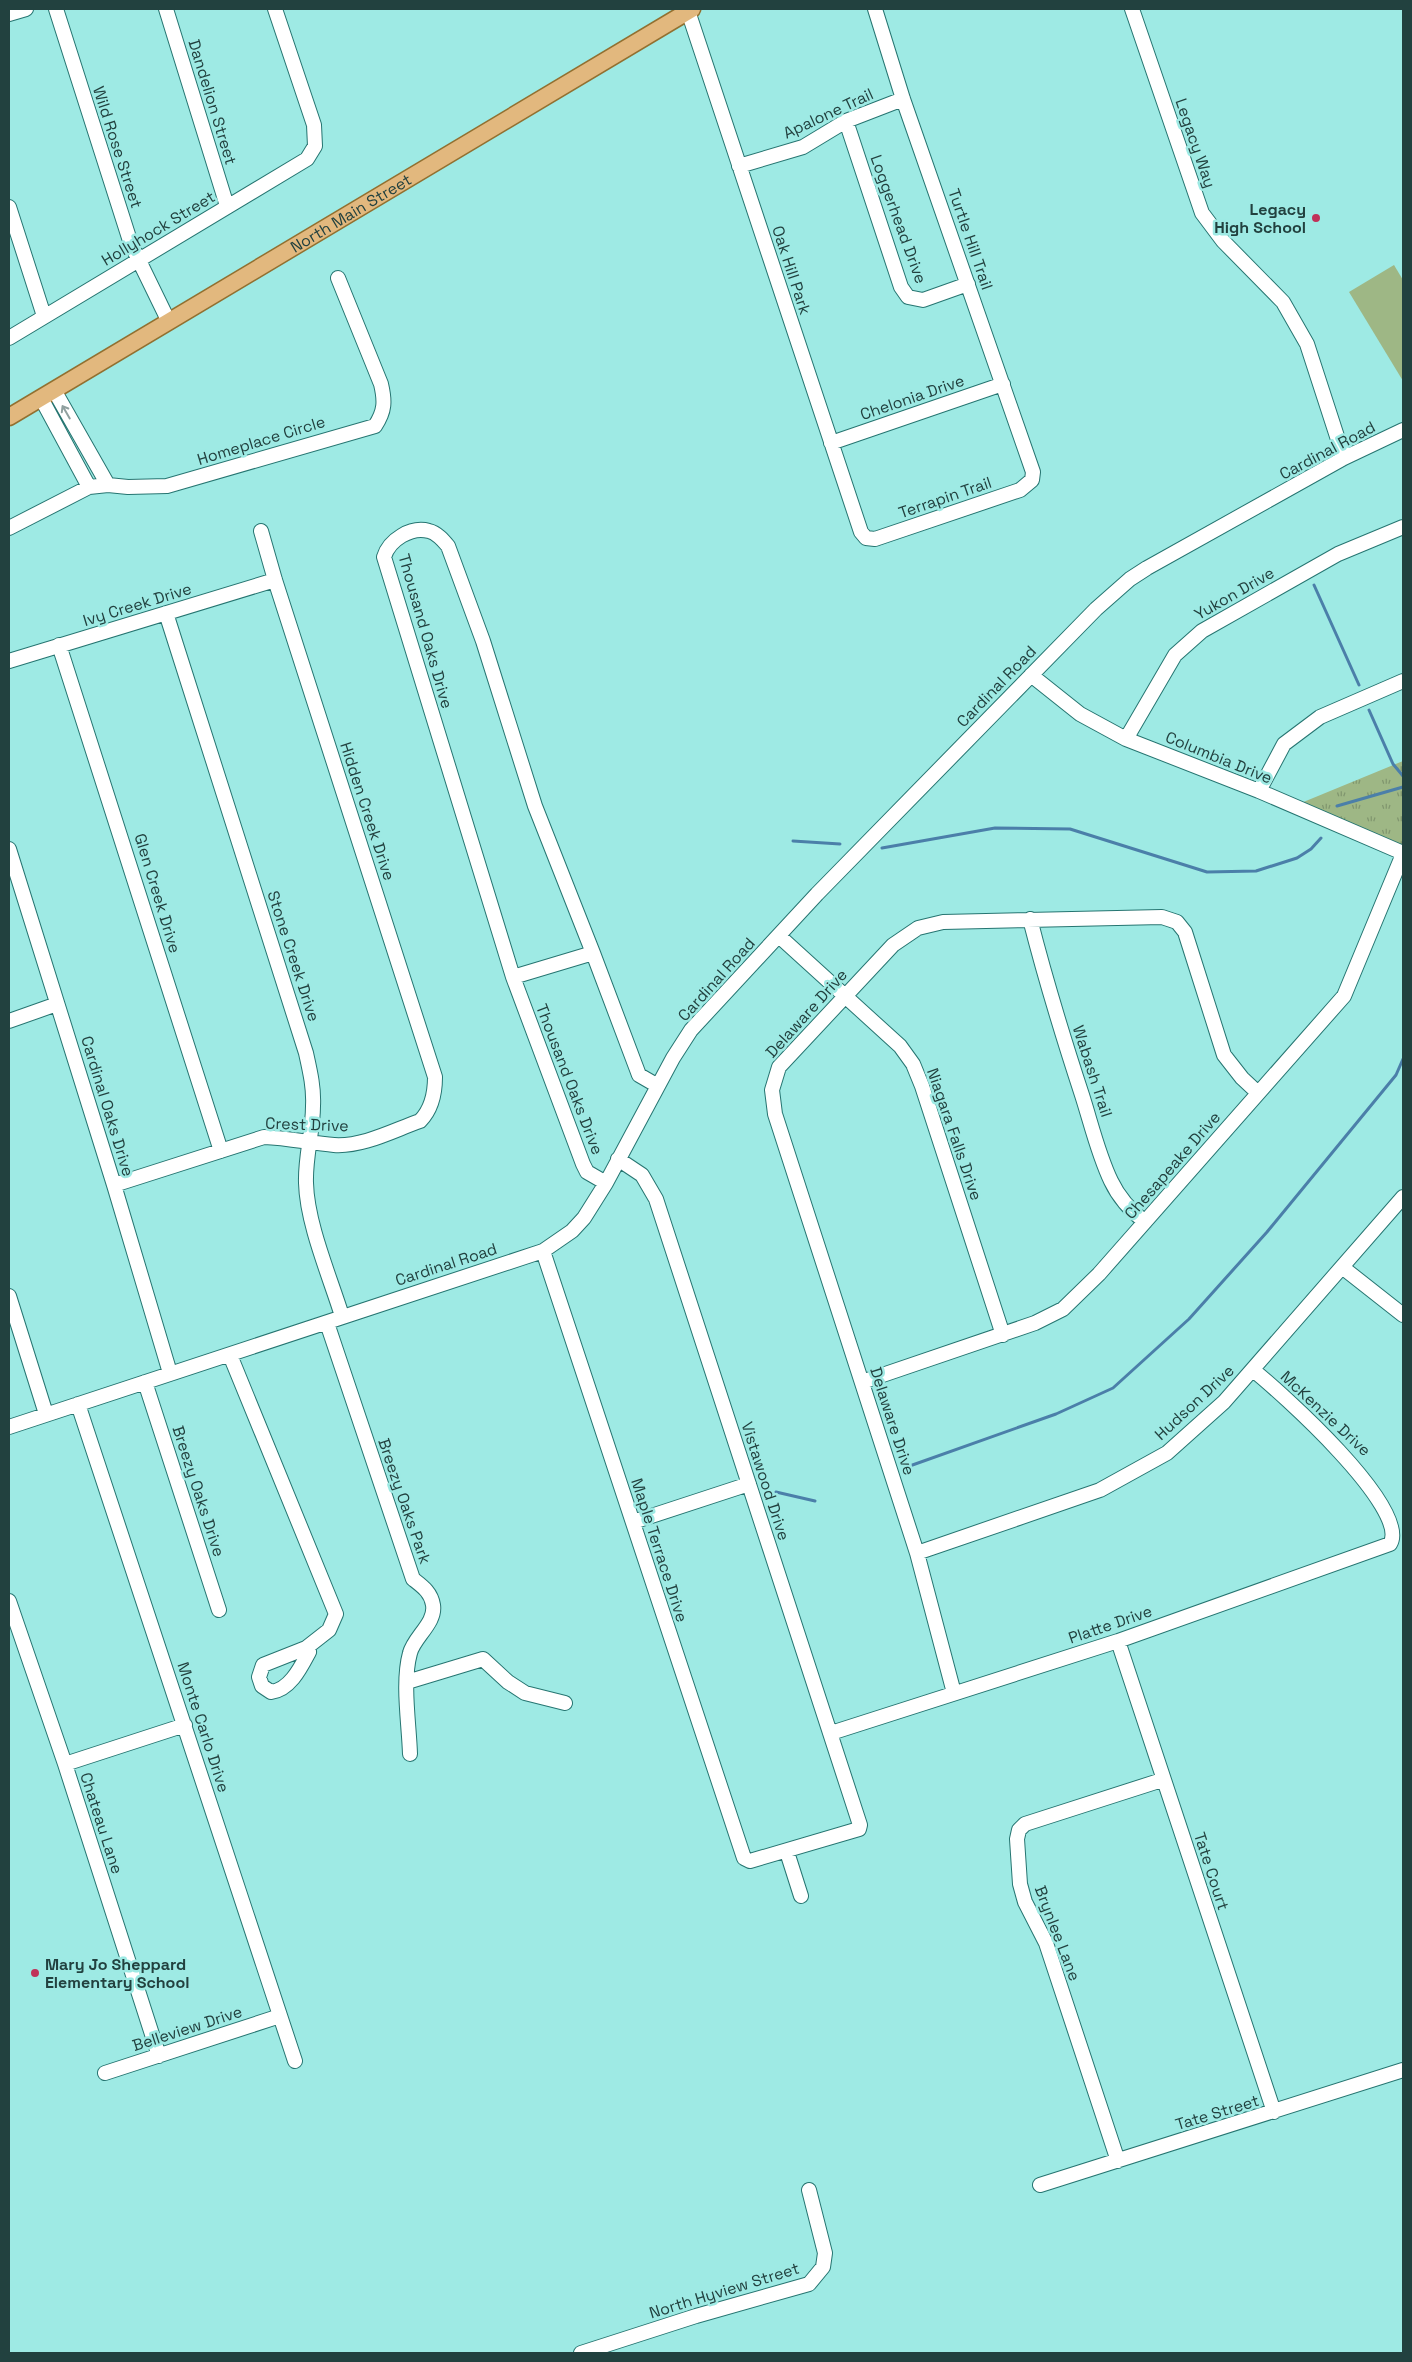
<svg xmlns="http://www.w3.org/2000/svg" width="1412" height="2362" font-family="'Space Grotesk',sans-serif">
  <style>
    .park { fill: url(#park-tufts) }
    .pitch { fill: #9eb785 }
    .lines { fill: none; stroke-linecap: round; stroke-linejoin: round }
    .stream { stroke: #4b7fa9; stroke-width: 3 }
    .minor-casing { stroke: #267571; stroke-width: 16 }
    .major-casing { stroke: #927030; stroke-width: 19 }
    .minor { stroke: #fff; stroke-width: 14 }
    .major { stroke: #e2b87e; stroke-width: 16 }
    .oneway { stroke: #90a09f }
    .poi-dot { fill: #c03158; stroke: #9eeae4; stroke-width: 2 }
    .labels { text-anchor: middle; stroke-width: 5; stroke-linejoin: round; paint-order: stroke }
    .street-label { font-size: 16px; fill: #22413f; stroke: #9eeae4 }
    .poi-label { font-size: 16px; font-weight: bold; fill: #22413f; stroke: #9eeae4; text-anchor: end }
  </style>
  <defs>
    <pattern id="park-tufts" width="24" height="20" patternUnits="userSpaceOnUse" patternTransform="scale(1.25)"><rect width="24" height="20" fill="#9eb785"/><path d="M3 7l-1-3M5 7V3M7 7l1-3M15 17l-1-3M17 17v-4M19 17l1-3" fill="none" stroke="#80966e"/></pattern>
  </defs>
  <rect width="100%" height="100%" fill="#9eeae4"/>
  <path class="park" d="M1403 761V845L1301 803Z"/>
  <path class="pitch" d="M1394 265 1403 280V381L1349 292Z"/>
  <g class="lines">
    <path class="stream" d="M1314 585 1359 685
      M1369 710 1393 764 1403 776
      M1337 806 1403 787
      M793 841 840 844
      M882 848 995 828 1070 829 1207 872 1256 871 1297 858 1311 849 1321 838
      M904 1468 1056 1414 1113 1388 1189 1319 1267 1232 1396 1075 1403 1059
      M776 1492 815 1501"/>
    <g class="minor-casing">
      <path id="minor" d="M56 9 131 244 168 320
        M166 9 227 206
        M1132 9 1202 213 1223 241 1283 302 1307 344 1344 458
        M688 11 861 532 866 538 875 539 1020 490 1032 480 1033 472 903 99 875 9
        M9 14 26 9
        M846 121 901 287 908 297 923 300 968 284
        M739 166 803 147 846 121 903 99
        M9 207 44 316
        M9 338 307 159 315 146 314 125 275 9
        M54 390 108 485
        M41 398 89 487
        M831 443 1003 384
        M9 528 89 487 108 485 128 487 167 486 375 426C385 411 385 401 381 384L338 278
        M166 613 306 1053C310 1071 314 1088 313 1106 313 1132 305 1157 306 1183 307 1224 330 1277 342 1316
        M59 645 221 1151
        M9 661 275 580
        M1031 675 1080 714 1126 739 1259 791 1403 853
        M1126 739 1175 655 1202 631 1338 554 1403 527
        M1259 791 1284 744 1320 717 1403 681
        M9 849 114 1185 170 1373
        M1030 919C1045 978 1063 1037 1082 1095 1091 1123 1098 1154 1111 1181 1119 1198 1131 1211 1145 1222
        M779 936 900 1046 913 1064 922 1086 1003 1335
        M513 977 593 953
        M9 1021 57 1004
        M606 1183 587 1172 583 1164 513 977 384 557C389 540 411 526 429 531 437 533 443 540 448 546L483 641 535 806 593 953 636 1067 639 1075 658 1086
        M114 1185 264 1137C288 1138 311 1143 334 1145 363 1147 394 1130 420 1121 432 1109 435 1093 435 1077L275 580 261 531
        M543 1251 744 1858 750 1861 859 1829 860 1825 656 1199 642 1175 618 1159
        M1342 1267 1403 1315
        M9 1296 46 1414
        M327 1323 413 1579C422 1586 431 1592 433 1605 436 1623 414 1637 410 1653 402 1682 409 1723 410 1754
        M230 1355 336 1614 329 1630 306 1648
        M145 1382 219 1610
        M862 1382 1035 1323 1063 1309 1099 1274 1344 996 1403 854
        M78 1404 295 2061
        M9 1427 543 1251 572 1231 584 1218 606 1183 673 1058 691 1030 817 894 1096 609 1130 579 1147 568 1344 458 1403 430
        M633 1522 749 1484
        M917 1553 1100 1490 1167 1453 1224 1402 1403 1197
        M9 1601 65 1764 159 2056
        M1118 1641 1274 2112
        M306 1648 309 1652C301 1667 290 1690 271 1692L262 1686 259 1677 263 1665Z
        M407 1682 483 1659 508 1682 525 1693 565 1703
        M954 1693 917 1553 775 1114 772 1090 779 1067 893 945 918 928 943 922 1162 917 1177 922 1185 932 1224 1055 1242 1078 1258 1093
        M831 1733 1118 1641 1390 1544C1412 1509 1278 1390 1253 1370
        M65 1764 185 1725
        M787 1852 801 1896
        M105 2073 280 2016
        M1118 2161 1046 1943 1025 1902 1020 1884 1017 1839 1019 1830 1025 1824 1162 1780
        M1040 2185 1403 2070
        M581 2353 696 2316 809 2284 823 2267 825 2253 809 2190"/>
    </g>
    <g class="major-casing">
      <g id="major">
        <path id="s1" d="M9 417 692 9"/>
      </g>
    </g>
    <use href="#minor" class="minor"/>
    <use href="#major" class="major"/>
  </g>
  <defs><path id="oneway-shaft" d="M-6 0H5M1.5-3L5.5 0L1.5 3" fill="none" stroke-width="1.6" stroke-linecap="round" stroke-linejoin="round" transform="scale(1.25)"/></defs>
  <use class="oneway" href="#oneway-shaft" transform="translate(66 412) rotate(-120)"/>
  <g class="poi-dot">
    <circle cx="1316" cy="218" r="5"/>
    <circle cx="35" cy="1973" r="5"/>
  </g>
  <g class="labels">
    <g class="street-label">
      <text transform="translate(213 102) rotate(73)" y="6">Dandelion Street</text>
      <text transform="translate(828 113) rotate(-25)" y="6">Apalone Trail</text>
      <text transform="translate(1196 143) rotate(71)" y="6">Legacy Way</text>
      <text transform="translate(118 147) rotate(72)" y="6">Wild Rose Street</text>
      <text dy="6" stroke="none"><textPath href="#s1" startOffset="398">North Main Street</textPath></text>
      <text transform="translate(899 219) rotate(70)" y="6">Loggerhead Drive</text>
      <text transform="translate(158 228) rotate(-31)" y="6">Hollyhock Street</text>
      <text transform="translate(971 239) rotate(71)" y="6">Turtle Hill Trail</text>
      <text transform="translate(792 270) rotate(72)" y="6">Oak Hill Park</text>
      <text transform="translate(912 397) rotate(-19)" y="6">Chelonia Drive</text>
      <text transform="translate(261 440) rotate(-17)" y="6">Homeplace Circle</text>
      <text transform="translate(1327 450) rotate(-28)" y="6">Cardinal Road</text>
      <text transform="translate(945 497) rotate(-19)" y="6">Terrapin Trail</text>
      <text transform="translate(1234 593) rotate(-30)" y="6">Yukon Drive</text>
      <text transform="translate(137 604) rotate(-17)" y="6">Ivy Creek Drive</text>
      <text transform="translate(426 631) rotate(74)" y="6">Thousand Oaks Drive</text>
      <text transform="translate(996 686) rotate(-46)" y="6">Cardinal Road</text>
      <text transform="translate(1219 757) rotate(22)" y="6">Columbia Drive</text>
      <text transform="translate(368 811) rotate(72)" y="6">Hidden Creek Drive</text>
      <text transform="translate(158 893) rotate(73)" y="6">Glen Creek Drive</text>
      <text transform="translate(294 956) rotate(72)" y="6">Stone Creek Drive</text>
      <text transform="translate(716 979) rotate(-48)" y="6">Cardinal Road</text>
      <text transform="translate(806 1013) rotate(-48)" y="6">Delaware Drive</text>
      <text transform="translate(1093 1071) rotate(72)" y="6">Wabash Trail</text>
      <text transform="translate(570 1079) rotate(69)" y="6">Thousand Oaks Drive</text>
      <text transform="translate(108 1106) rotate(73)" y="6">Cardinal Oaks Drive</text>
      <text transform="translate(307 1124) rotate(2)" y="6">Crest Drive</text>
      <text transform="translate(955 1134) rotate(71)" y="6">Niagara Falls Drive</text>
      <text transform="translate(1172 1165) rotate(-49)" y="6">Chesapeake Drive</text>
      <text transform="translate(446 1264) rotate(-18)" y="6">Cardinal Road</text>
      <text transform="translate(1194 1402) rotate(-43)" y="6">Hudson Drive</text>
      <text transform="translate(1326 1413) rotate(43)" y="6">McKenzie Drive</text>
      <text transform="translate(893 1421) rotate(72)" y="6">Delaware Drive</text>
      <text transform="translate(766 1481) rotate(72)" y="6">Vistawood Drive</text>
      <text transform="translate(199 1491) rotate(72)" y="6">Breezy Oaks Drive</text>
      <text transform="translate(405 1501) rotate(71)" y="6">Breezy Oaks Park</text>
      <text transform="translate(660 1550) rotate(72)" y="6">Maple Terrace Drive</text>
      <text transform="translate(1110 1624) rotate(-19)" y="6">Platte Drive</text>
      <text transform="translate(204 1727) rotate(72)" y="6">Monte Carlo Drive</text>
      <text transform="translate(102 1823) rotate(72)" y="6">Chateau Lane</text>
      <text transform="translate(1212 1871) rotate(72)" y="6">Tate Court</text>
      <text transform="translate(1058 1933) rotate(69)" y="6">Brynlee Lane</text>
      <text transform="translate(187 2028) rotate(-18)" y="6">Belleview Drive</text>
      <text transform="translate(1217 2112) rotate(-17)" y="6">Tate Street</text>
      <text transform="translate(724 2290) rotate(-17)" y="6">North Hyview Street</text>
    </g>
    <g class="poi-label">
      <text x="1306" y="215">Legacy<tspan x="1306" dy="18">High School</tspan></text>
      <text x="45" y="1970" text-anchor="start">Mary Jo Sheppard<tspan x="45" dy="18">Elementary School</tspan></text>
    </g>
  </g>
  <rect width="1412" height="2362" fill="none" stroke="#22413f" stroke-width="20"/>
</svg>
